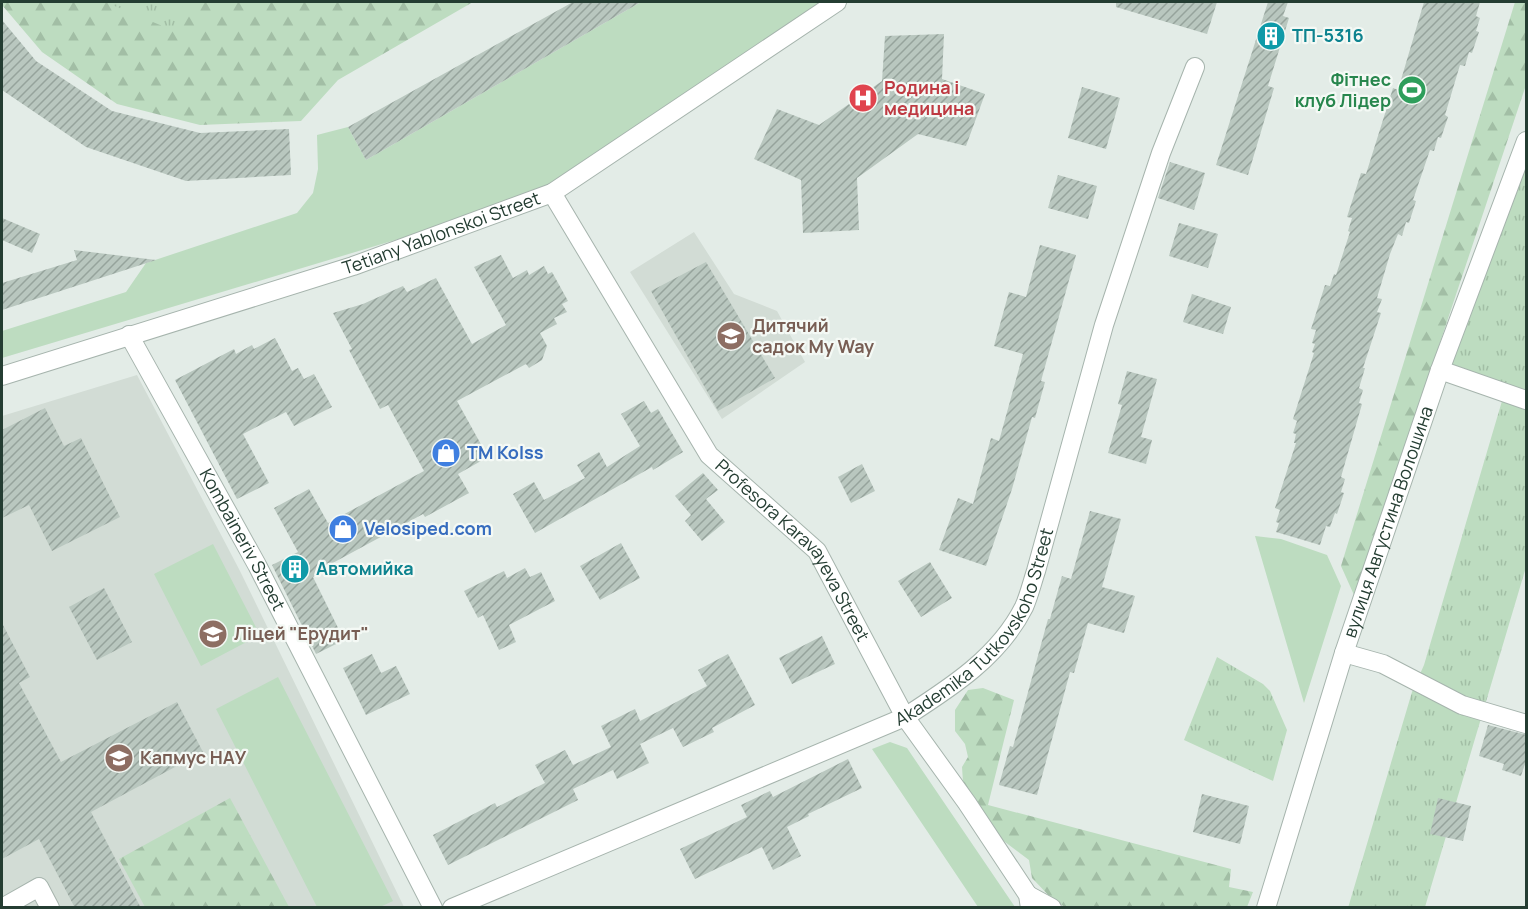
<svg xmlns="http://www.w3.org/2000/svg" width="1528" height="909" font-family="Manrope,sans-serif">
  <style>
    .built { fill: #d2dcd5 }
    .grass { fill: #bddcc0 }
    .forest { fill: url(#forest-firs) }
    .park { fill: url(#park-tufts) }
    .building { fill: url(#building-hatch) }
    .lines { fill: none; stroke-linecap: round; stroke-linejoin: round }
    .minor-casing { stroke: #a6b4ad; stroke-width: 20 }
    .minor { stroke: #fff; stroke-width: 18 }
    .labels { text-anchor: middle; stroke-width: 4.5; stroke-linejoin: round; paint-order: stroke }
    .culture-label { font-size: 18px; font-weight: bold; fill: #0d838f; stroke: #f4f9f5; text-anchor: start }
    .leisure-label { font-size: 18px; font-weight: bold; fill: #27864d; stroke: #f4f9f5; text-anchor: end }
    .health-label { font-size: 18px; font-weight: bold; fill: #be3a42; stroke: #f4f9f5; text-anchor: start }
    .street-label { font-size: 18px; fill: #243d32; stroke: #f4f9f5 }
    .education-label { font-size: 18px; font-weight: bold; fill: #785e54; stroke: #f4f9f5; text-anchor: start }
    .shop-label { font-size: 18px; font-weight: bold; fill: #366cbe; stroke: #f4f9f5; text-anchor: start }
  </style>
  <defs>
    <pattern id="forest-firs" width="22" height="20" patternUnits="userSpaceOnUse" patternTransform="scale(1.5)"><rect width="22" height="20" fill="#bddcc0"/><path d="M5 1l3.5 6h-7zM16 11l3.5 6h-7z" fill="#a2bea5"/></pattern>
    <pattern id="park-tufts" width="24" height="20" patternUnits="userSpaceOnUse" patternTransform="scale(1.5)"><rect width="24" height="20" fill="#bddcc0"/><path d="M3 7l-1-3M5 7V3M7 7l1-3M15 17l-1-3M17 17v-4M19 17l1-3" fill="none" stroke="#a2bea5"/></pattern>
    <pattern id="building-hatch" width="6" height="6" patternUnits="userSpaceOnUse" patternTransform="scale(1.5)"><rect width="6" height="6" fill="#b9c7bf"/><path d="M-1 1l2-2M0 6l6-6M5 7l2-2" fill="none" stroke="#96a39c"/></pattern>
  </defs>
  <rect width="100%" height="100%" fill="#e3ece7"/>
  <path class="built" d="M694 232 734 294 777 311 805 362 722 419 630 272Z
    M137 375 240 571 404 907 2 908V416Z"/>
  <path class="grass" d="M641 2H840L552 193 2 358V331L126 292 146 263 297 213 313 193 318 169 317 135 348 127 366 160Z
    M1255 536 1281 539 1327 555 1341 586 1304 703Z
    M213 544 260 635 201 666 154 574Z
    M278 677 393 901 380 907H317L216 709Z
    M890 742 907 748 1015 907H978L872 749Z"/>
  <path class="forest" d="M2 2H473L338 80 301 121 200 125 117 104 42 52 2 5Z
    M1515 2H1526V85L1357 591 1354 595 1341 566Z
    M983 688 1014 700 988 805 1231 869 1229 887 1253 892 1247 907H1065L1053 900 1032 878 1029 860 997 836 963 782 962 767 968 757 965 744 955 731V710L968 690Z
    M230 798 289 907H145L119 859Z"/>
  <path class="park" d="M105 2H184L172 30Z
    M1526 141V400L1440 370Z
    M1502 401 1526 408V567L1425 907 1348 908 1412 692 1424 665Z
    M1217 657 1263 684 1270 691 1287 730 1273 781 1184 740Z"/>
  <path class="building" d="M573 2H641L366 160 348 127Z
    M1116 2H1217L1207 34 1116 7Z
    M1268 2H1288L1283 16 1289 18 1268 86 1274 88 1248 175 1216 165Z
    M1424 2H1480L1476 16 1480 18 1476 31 1479 32 1472 53 1469 52 1465 66 1460 65 1445 115 1448 117 1441 138 1438 137 1434 151 1430 150 1413 200 1416 201 1409 223 1406 222 1402 236 1398 234 1390 254 1377 298 1382 299 1377 312 1381 313 1363 368H1365L1359 388 1363 390 1359 403 1362 404 1341 477 1345 479 1341 492 1344 493 1337 514 1335 513 1330 527 1326 526 1320 545 1276 532 1279 523 1276 522 1280 510 1275 508 1296 443H1294L1296 434 1293 433 1297 421 1293 419 1314 353 1312 352 1315 344 1312 343 1316 330 1311 329 1325 285 1330 286 1334 274 1336 275 1350 232 1348 231 1352 218 1347 217 1361 173 1366 174 1393 88 1398 90Z
    M2 20 36 61 112 111 200 133 289 129 291 175 186 181 86 147 2 90Z
    M944 34 942 79 985 94 966 146 918 134 857 178 859 230 803 233 801 180 754 159 777 109 819 125 882 81 885 36Z
    M1082 87 1120 98 1106 149 1068 138Z
    M1170 162 1205 173 1194 210 1158 198Z
    M1058 175 1097 186 1088 219 1048 208Z
    M2 218 40 234 32 253 2 240Z
    M1179 223 1218 234 1208 268 1169 256Z
    M1040 245 1076 255 1041 381 1045 382 1035 418 1032 417 1012 489 986 566 939 550 958 498 973 504 991 438 999 441 1023 354 994 346 1009 292 1026 297Z
    M74 250 156 260 2 310V283L77 260Z
    M501 255 513 278 527 270 529 275 544 266 548 274 552 272 568 301 562 304 567 312 554 318 557 324 540 333 547 346 542 360 529 368 526 364 457 401 488 457 458 474 469 493 425 517 423 514 318 571 319 573 313 577 344 640 316 654 272 565 298 552 274 508 309 489 328 523 424 471 388 405 380 409 349 350 352 349 333 313 363 304 403 286 407 292 436 278 472 344 506 325 474 267Z
    M706 262 775 378 718 411 651 291Z
    M1192 294 1231 307 1223 334 1183 322Z
    M275 338 292 371 298 368 304 379 314 374 332 407 294 426 286 412 243 434 269 483 237 499 175 380 234 349 236 354 252 345 254 349Z
    M1127 371 1157 379 1141 437 1152 440 1146 464 1108 453 1122 405 1118 404Z
    M644 401 651 413 658 409 683 452 653 470 652 467 535 533 513 494 534 482 544 500 585 478 577 465 599 452 607 467 640 446 621 414Z
    M45 408 64 446 81 438 120 517 52 551 29 505 2 518V430Z
    M862 464 875 491 851 503 838 477Z
    M703 473 718 490 706 499 725 522 702 541 685 521 691 515 675 496Z
    M1090 511 1121 519 1102 587 1135 596 1124 633 1088 623 1074 673 1070 672 1037 795 999 785 1010 746 1013 747 1048 619H1050L1062 576 1071 579Z
    M621 543 640 578 600 600 580 566Z
    M930 562 952 598 921 617 898 581Z
    M525 568 530 577 541 572 555 601 509 625 516 642 499 650 483 615 478 618 464 591 504 571 507 578Z
    M104 588 132 642 97 660 69 607Z
    M2 623 30 677 19 683 61 762 177 702 203 752 91 812 141 908H75L39 839 2 859Z
    M822 636 835 664 792 684 779 658Z
    M372 654 381 673 396 666 410 694 366 715 343 668Z
    M728 654 755 705 712 728 714 732 683 747 673 728 640 744 649 763 617 779 613 770 573 789 578 800 448 865 433 835 495 803 497 807 545 783 535 765 565 750 573 765 611 747 601 726 635 709 640 721 707 686 698 670Z
    M1488 725 1527 735V758L1521 776 1502 770 1504 764 1479 756Z
    M848 759 862 788 808 814 809 816 787 827 801 856 773 870 762 847 695 879 680 849 747 817 741 805 770 791 773 797Z
    M1202 794 1249 806 1240 844 1193 832Z
    M1438 798 1471 806 1463 841 1430 834Z"/>
  <g class="lines">
    <g class="minor-casing">
      <g id="minor">
        <path id="s1" d="M552 193 709 455 817 551 905 717 967 803 1028 895 1030 908"/>
        <path id="s2" d="M129 335 257 565 433 908"/>
        <path d="M1440 370 1526 400"/>
        <path id="s3" d="M2 376 353 266 552 193 837 2"/>
        <path d="M1344 653 1383 664 1462 705 1526 724"/>
        <path d="M1028 895 1052 908"/>
        <path d="M2 908 39 887 50 908"/>
        <path id="s4" d="M452 908 905 717C950 688 999 657 1024 607 1029 596 1032 583 1036 571L1104 325 1161 153 1195 67"/>
        <path id="s5" d="M1266 908 1344 653 1440 370 1526 141"/>
      </g>
    </g>
    <use href="#minor" class="minor"/>
  </g>
  <defs>
    <g id="building-disc" transform="scale(1.5)"><circle r="9.5" fill="#0f9aa8" stroke="#f4f9f5"/><path d="M-4-6H4V6H1V3H-1V6H-4ZM-2.5-4.3h1.7v1.8h-1.7ZM.8-4.3h1.7v1.8H.8ZM-2.5-1h1.7V.8h-1.7ZM.8-1h1.7V.8H.8Z" fill="#fff"/></g>
    <g id="stadium-disc" transform="scale(1.5)"><circle r="9.5" fill="#2e9e5b" stroke="#f4f9f5"/><path d="M0-5a6.5 5 0 1 0 0 10a6.5 5 0 1 0 0-10ZM-3.5-1.8h7v3.6h-7Z" fill="#fff"/></g>
    <g id="hospital-disc" transform="scale(1.5)"><circle r="9.5" fill="#e0444e" stroke="#f4f9f5"/><path d="M-5-5h3v3.5h4V-5h3V5h-3V1.5h-4V5h-3Z" fill="#fff"/></g>
    <g id="school-disc" transform="scale(1.5)"><circle r="9.5" fill="#8d6e63" stroke="#f4f9f5"/><path d="M0-5L7-2L0 1L-7-2ZM-4 1L0 2.5L4 1V4Q0 6-4 4Z" fill="#fff"/></g>
    <g id="shop-disc" transform="scale(1.5)"><circle r="9.5" fill="#3f7fe0" stroke="#f4f9f5"/><path d="M-5-2.5h2.3a2.7 3.5 0 0 1 5.4 0H5L5.5 6h-11ZM-1.5-2.5h3a1.5 2.3 0 0 0-3 0Z" fill="#fff"/></g>
    <g id="university-disc" transform="scale(1.5)"><circle r="9.5" fill="#8d6e63" stroke="#f4f9f5"/><path d="M0-5L7-2L0 1L-7-2ZM-4 1L0 2.5L4 1V4Q0 6-4 4Z" fill="#fff"/></g>
  </defs>
  <g fill-rule="evenodd">
    <use href="#building-disc" x="1271" y="36"/>
    <use href="#stadium-disc" x="1412" y="90"/>
    <use href="#hospital-disc" x="863" y="98"/>
    <use href="#school-disc" x="731" y="336"/>
    <use href="#shop-disc" x="446" y="453"/>
    <use href="#shop-disc" x="343" y="529"/>
    <use href="#building-disc" x="295" y="569"/>
    <use href="#school-disc" x="213" y="634"/>
    <use href="#university-disc" x="119" y="758"/>
  </g>
  <g class="labels">
    <g class="culture-label">
      <text x="1292" y="42">ТП-5316</text>
      <text x="316" y="575">Автомийка</text>
    </g>
    <g class="leisure-label">
      <text x="1391" y="86">Фітнес<tspan x="1391" dy="21">клуб Лідер</tspan></text>
    </g>
    <g class="health-label">
      <text x="884" y="94">Родина і<tspan x="884" dy="21">медицина</tspan></text>
    </g>
    <g class="street-label">
      <text dy="6" stroke="none"><textPath href="#s3" startOffset="462">Tetiany Yablonskoi Street</textPath></text>
      <text dy="6" stroke="none"><textPath href="#s5" startOffset="405">вулиця Августина Волошина</textPath></text>
      <text dy="6" stroke="none"><textPath href="#s2" startOffset="234">Kombaineriv Street</textPath></text>
      <text dy="6" stroke="none"><textPath href="#s1" startOffset="434">Profesora Karavayeva Street</textPath></text>
      <text dy="6" stroke="none"><textPath href="#s4" startOffset="610">Akademika Tutkovskoho Street</textPath></text>
    </g>
    <g class="education-label">
      <text x="752" y="332">Дитячий<tspan x="752" dy="21">садок My Way</tspan></text>
      <text x="234" y="640">Ліцей "Ерудит"</text>
      <text x="140" y="764">Капмус НАУ</text>
    </g>
    <g class="shop-label">
      <text x="467" y="459">TM Kolss</text>
      <text x="364" y="535">Velosiped.com</text>
    </g>
  </g>
  <rect width="1528" height="909" fill="none" stroke="#243d32" stroke-width="6"/>
</svg>
